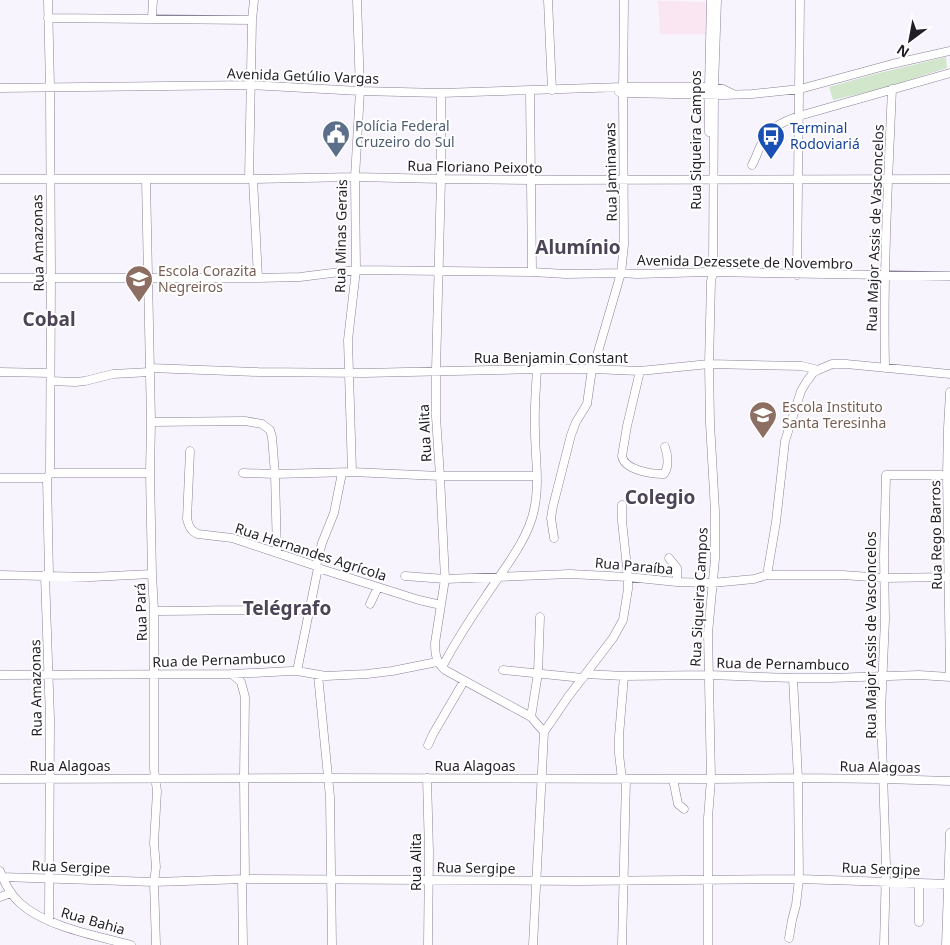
<svg xmlns="http://www.w3.org/2000/svg" width="950" height="945" font-family="'Noto Sans',sans-serif">
  <style>
    .commercial { fill: #fae5f3 }
    .green { fill: #d2e6cc }
    .lines { fill: none; stroke-linecap: round; stroke-linejoin: round }
    .minor-casing { stroke: #8b8197; stroke-width: 9 }
    .minor { stroke: #fff; stroke-width: 8 }
    .labels { text-anchor: middle; stroke-width: 4; stroke-linejoin: round; paint-order: stroke }
    .street-label { font-size: 14px; fill: #221e27; stroke: #fff }
    .service-label { font-size: 14px; fill: #4e5e75; stroke: #fff; text-anchor: start }
    .transit-label { font-size: 14px; fill: #164399; stroke: #fff; text-anchor: start }
    .education-label { font-size: 14px; fill: #785e54; stroke: #fff; text-anchor: start }
    .district-label { font-size: 19px; font-weight: bold; fill: #4d4458; stroke: #fff }
  </style>
  <rect width="100%" height="100%" fill="#f8f4fe"/>
  <path class="commercial" d="M658 1 709 2 708 34H660Z"/>
  <path class="green" d="M946 57 947 68 877 90 833 100 829 87 875 74Z"/>
  <g class="lines">
    <g class="minor-casing">
      <path id="minor" d="M48 0 50 87 51 278 50 473 47 478 49 575
        M548 0 552 90
        M48 18 252 20
        M152 18 153 0
        M0 88 251 85 360 91 441 93 623 87H709L723 89 733 94
        M530 91 532 272
        M619 92 623 93 723 95 752 94 800 89 892 64 950 51
        M441 93V179L436 370V417L440 476 445 579 435 643C435 654 436 662 445 670L531 717 544 732 533 945
        M709 132V87L711 0
        M752 165C756 158 758 150 762 143 769 128 784 121 799 116L950 73
        M249 178 252 20 254 0
        M0 179H253L355 177 441 179 531 180 950 179
        M146 179 151 422 150 473 152 574 154 611V769L157 791 154 843 156 867 154 882 156 945
        M253 179 258 278
        M797 275 800 0
        M0 278H258L300 277 356 270 532 272 566 274 621 273 637 274 708 272 950 276
        M150 368 258 372 364 373 537 369H592L640 371 709 364 802 366 818 370 832 364H846L950 374
        M885 368C883 275 888 182 892 89
        M593 369 621 273 624 245 623 93 624 0
        M640 371 627 426 622 456C624 470 651 474 664 474 669 467 668 455 665 447
        M0 372 50 373
        M51 381 75 382 85 381 113 374 150 372
        M950 392 948 428 947 475 950 677
        M151 422 245 421 262 424 270 430 272 437 275 474 277 553
        M190 451 187 519C189 527 191 531 198 534L232 538 316 566 318 568 419 600 441 605
        M352 472 348 340 356 270 355 177 360 91 357 0
        M50 473H150
        M243 473 275 474 352 472 440 476H537
        M0 478H47
        M554 538 551 518 553 506 571 435 576 422 587 404 592 369
        M669 558 677 568V582
        M316 566 322 543 334 513 342 473
        M0 575 91 577 152 574
        M45 575 50 719 49 921
        M767 575 776 522 785 441 801 391 807 381 813 373 818 370
        M405 576 445 579 570 574 628 577 677 582 712 583 754 579 767 575H843L884 578 950 577
        M370 604 378 587
        M154 611C206 611 258 609 310 610
        M442 667C455 643 470 619 486 596 503 570 528 540 534 510 540 483 535 456 535 430 534 409 536 389 537 369
        M503 670 583 678
        M297 671 318 568
        M232 674 241 682 245 697 244 778 245 879
        M586 674 624 676 709 675 793 678H830L919 675 950 677
        M0 675 232 674 291 671H297L326 676 367 674 392 671 437 662
        M318 675 330 797 332 945
        M531 717 538 673 540 617
        M544 732 568 697 613 638 623 620 628 589V577L622 521V505
        M428 745 433 734 464 681
        M427 778 429 852 428 945
        M0 779 315 778 711 779 798 778 884 779 950 781
        M622 779 619 754V736L624 676
        M673 779 678 804 684 809
        M0 871C4 882 11 895 20 903 46 927 97 936 131 945
        M2 877 154 882 245 879 578 881 799 879 950 884
        M242 880 243 945
        M0 897 11 893
        M919 922V883
        M789 938 792 920 796 905 799 879 798 778 793 678
        M622 945 626 779
        M708 945V818L711 779 708 633 715 559V511L710 423 709 364 711 281 713 273 714 87 717 0
        M884 945 886 865 881 711 885 619 884 557 886 475H950
        M946 945 950 833"/>
    </g>
    <use href="#minor" class="minor"/>
  </g>
  <defs>
    <g id="civic-pin" transform="scale(1.4375)"><path d="M0 17L-7.5 6A9.5 9.5 0 1 1 7.5 6Z" fill="#5c6f8a" stroke="#fff"/><path d="M-.6-6.5H3V-4.5H.6V-3L4-1V1h2V6H-6V1h2V-1L-.6-3ZM-1.2 2.5V6h2.4V2.5Z" fill="#fff"/></g>
    <g id="bus-pin" transform="scale(1.4375)"><path d="M0 17L-7.5 6A9.5 9.5 0 1 1 7.5 6Z" fill="#1a4fb4" stroke="#fff"/><path d="M-5-6H5V4H4V6H2V4H-2V6H-4V4H-5ZM-3.5-4V0h7V-4ZM-3.5 1.2v1.5H-2V1.2ZM2 1.2v1.5H3.5V1.2Z" fill="#fff"/></g>
    <g id="school-pin" transform="scale(1.4375)"><path d="M0 17L-7.5 6A9.5 9.5 0 1 1 7.5 6Z" fill="#8d6e63" stroke="#fff"/><path d="M0-5L7-2L0 1L-7-2ZM-4 1L0 2.5L4 1V4Q0 6-4 4Z" fill="#fff"/></g>
  </defs>
  <g fill-rule="evenodd">
    <use href="#civic-pin" x="336" y="134"/>
    <use href="#bus-pin" x="771" y="136"/>
    <use href="#school-pin" x="139" y="279"/>
    <use href="#school-pin" x="763" y="415"/>
  </g>
  <g class="labels">
    <g class="street-label">
      <text transform="translate(303 76) rotate(2)" y="5">Avenida Getúlio Vargas</text>
      <text transform="translate(696 140) rotate(-90)" y="5">Rua Siqueira Campos</text>
      <text transform="translate(475 167) rotate(1)" y="5">Rua Floriano Peixoto</text>
      <text transform="translate(611 172) rotate(-91)" y="5">Rua Jaminawas</text>
      <text transform="translate(875 228) rotate(-88)" y="5">Rua Major Assis de Vasconcelos</text>
      <text transform="translate(341 236) rotate(-89)" y="5">Rua Minas Gerais</text>
      <text transform="translate(38 243) rotate(-91)" y="5">Rua Amazonas</text>
      <text transform="translate(745 262) rotate(1)" y="5">Avenida Dezessete de Novembro</text>
      <text x="551" y="363">Rua Benjamin Constant</text>
      <text transform="translate(425 433) rotate(-93)" y="5">Rua Alita</text>
      <text transform="translate(936 535) rotate(-91)" y="5">Rua Rego Barros</text>
      <text transform="translate(311 552) rotate(18)" y="5">Rua Hernandes Agrícola</text>
      <text transform="translate(634 566) rotate(5)" y="5">Rua Paraíba</text>
      <text transform="translate(699 597) rotate(-87)" y="5">Rua Siqueira Campos</text>
      <text transform="translate(141 612) rotate(-92)" y="5">Rua Pará</text>
      <text transform="translate(871 635) rotate(-90)" y="5">Rua Major Assis de Vasconcelos</text>
      <text transform="translate(219 660) rotate(-2)" y="5">Rua de Pernambuco</text>
      <text transform="translate(783 664) rotate(1)" y="5">Rua de Pernambuco</text>
      <text transform="translate(36 688) rotate(-91)" y="5">Rua Amazonas</text>
      <text x="70" y="771">Rua Alagoas</text>
      <text x="475" y="771">Rua Alagoas</text>
      <text transform="translate(880 767) rotate(1)" y="5">Rua Alagoas</text>
      <text transform="translate(416 862) rotate(-90)" y="5">Rua Alita</text>
      <text transform="translate(71 867) rotate(2)" y="5">Rua Sergipe</text>
      <text transform="translate(476 868) rotate(1)" y="5">Rua Sergipe</text>
      <text transform="translate(881 869) rotate(2)" y="5">Rua Sergipe</text>
      <text transform="translate(93 921) rotate(16)" y="5">Rua Bahia</text>
    </g>
    <g class="service-label">
      <text x="355" y="131">Polícia Federal<tspan x="355" dy="16">Cruzeiro do Sul</tspan></text>
    </g>
    <g class="transit-label">
      <text x="790" y="133">Terminal<tspan x="790" dy="16">Rodoviariá</tspan></text>
    </g>
    <g class="education-label">
      <text x="158" y="276">Escola Corazita<tspan x="158" dy="16">Negreiros</tspan></text>
      <text x="782" y="412">Escola Instituto<tspan x="782" dy="16">Santa Teresinha</tspan></text>
    </g>
    <g class="district-label">
      <text x="578" y="254">Alumínio</text>
      <text x="49" y="326">Cobal</text>
      <text x="660" y="504">Colegio</text>
      <text x="287" y="615">Telégrafo</text>
    </g>
  </g>
  <g transform="translate(910 40) rotate(212)" stroke="#ffffff" stroke-width="4" paint-order="stroke">
  <path d="M0-4L9 19L0 12L-9 19Z" fill="#221e27"/>
  <text y="-8" font-size="14" font-weight="bold" text-anchor="middle" fill="#221e27">N</text>
  </g>
</svg>
